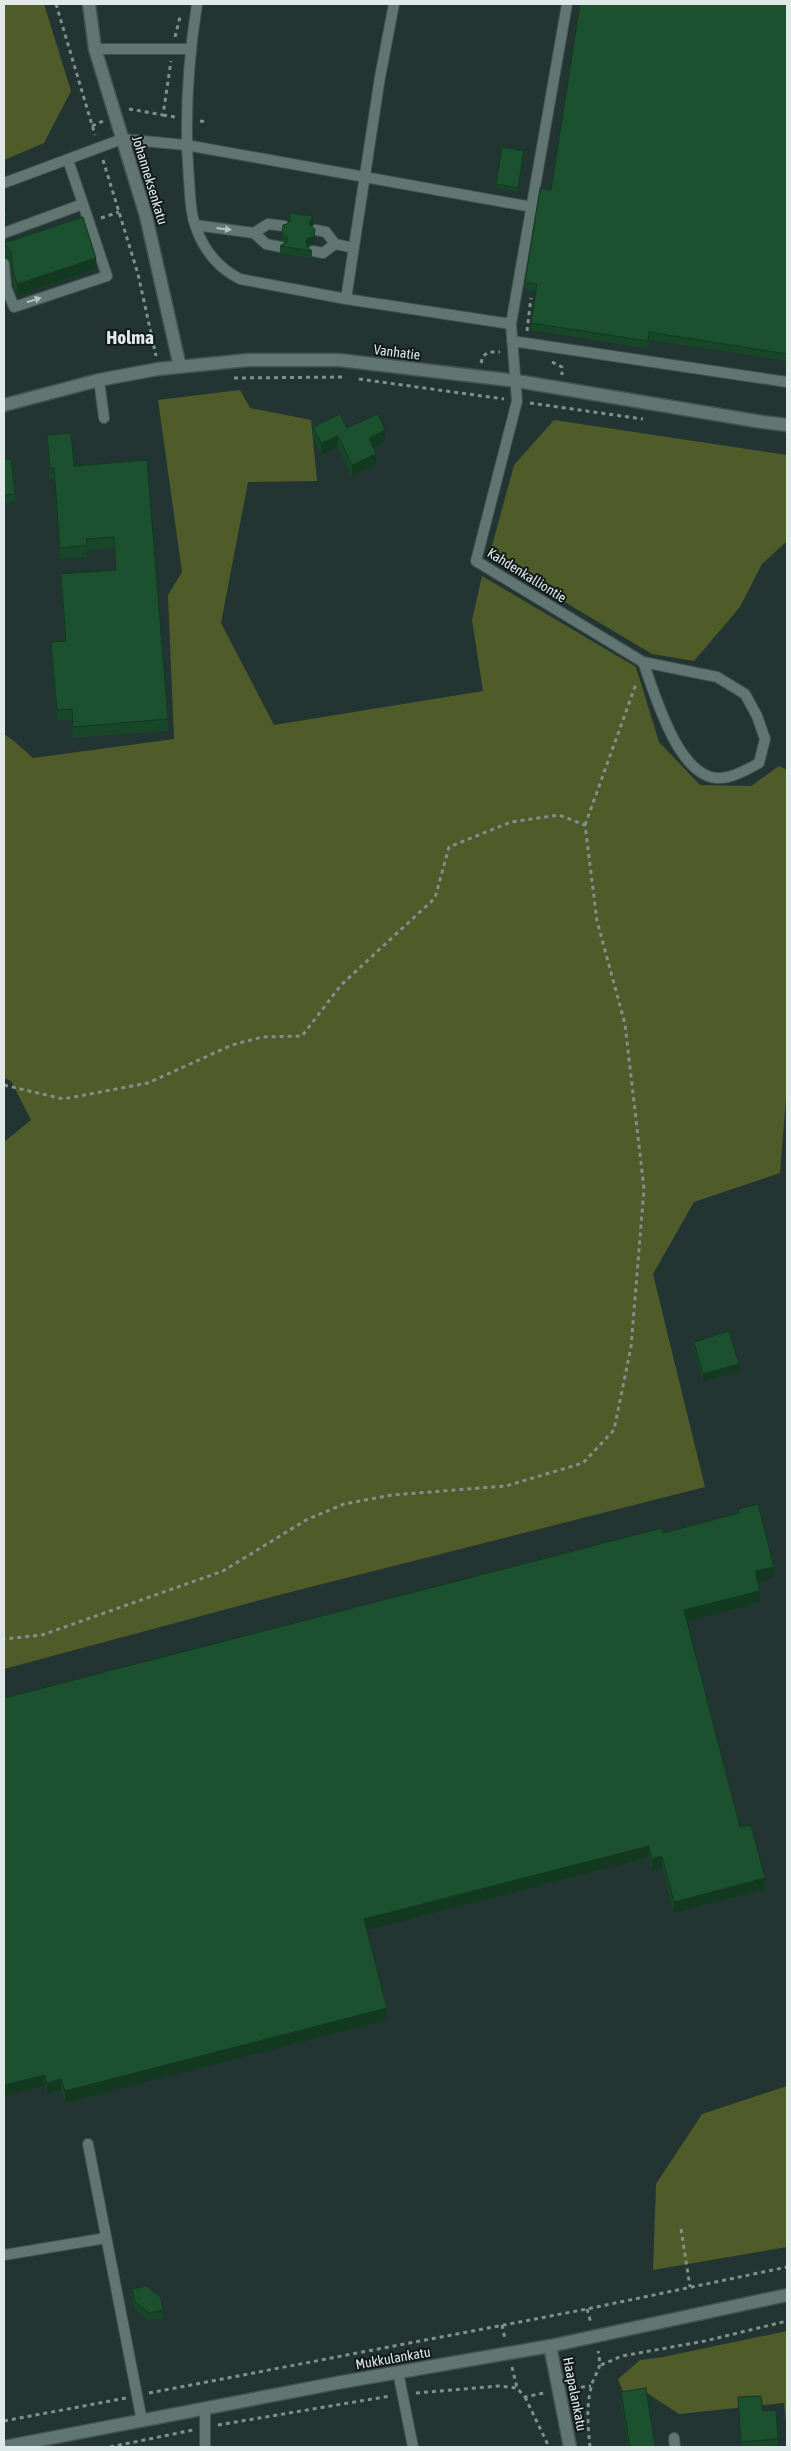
<svg xmlns="http://www.w3.org/2000/svg" width="791" height="2451" font-family="'Asap Condensed',sans-serif">
  <style>
    .green { fill: #4f5b29 }
    .lines { fill: none; stroke-linecap: round; stroke-linejoin: round }
    .service-casing { stroke: #425250; stroke-width: 12 }
    .minor-casing { stroke: #425250; stroke-width: 15 }
    .tertiary-casing { stroke: #425250; stroke-width: 15 }
    .path { stroke: #818f8d; stroke-width: 3; stroke-dasharray: 4 4; stroke-linecap: butt }
    .service { stroke: #617572; stroke-width: 10 }
    .minor { stroke: #617572; stroke-width: 12 }
    .tertiary { stroke: #617572; stroke-width: 12 }
    .wall { fill: #184628 }
    .shaded-wall { fill: #143921 }
    .building { fill: #1c512f; stroke: #143921 }
    .oneway { fill: #b3c1bf }
    .labels { text-anchor: middle; stroke-width: 4; stroke-linejoin: round; paint-order: stroke }
    .street-label { font-size: 14px; fill: #dfeae8; stroke: #121a19 }
    .district-label { font-size: 19px; font-weight: bold; fill: #dfeae8; stroke: #121a19 }
  </style>
  <rect width="100%" height="100%" fill="#233532"/>
  <path class="green" d="M4 4H44L71 91 44 143 4 160Z
    M240 390 250 408 311 420 317 481 248 482 221 623 274 725 483 691 472 620 482 576 636 667 659 742 700 785 751 786 779 766 787 770V1086L780 1173 694 1202 653 1274 705 1487 283 1594 4 1669V1142L31 1120 11 1081 4 1078V734L14 741 33 758 174 739 168 595 182 572 158 400Z
    M554 420 787 455V541L762 564 740 607 694 661 652 654 489 557 514 465Z
    M787 2086V2247L653 2270 656 2184 702 2114Z
    M787 2331V2433L784 2403 679 2414 647 2393 625 2397 618 2379 640 2360 663 2357Z"/>
  <g class="lines">
    <g class="service-casing">
      <path id="service" d="M197 4C188 62 184 121 189 180 190 194 190 211 195 225 203 249 218 268 240 279L346 299 511 324
        M567 4 511 324 517 401 476 561 643 662 717 677 745 694 757 716 765 739 759 763C746 770 731 779 716 778 677 774 655 694 643 662
        M95 49H190
        M4 183 122 139 186 145 532 207
        M195 225 254 233 266 244 281 247
        M316 230 326 232 335 244 354 248
        M4 233 83 204 68 160
        M254 233 268 224 284 226
        M313 251 323 253 335 244
        M4 264 6 283
        M4 282 14 307 107 276 83 204
        M346 299 380 77 394 4
        M512 341 787 382
        M99 380 104 418
        M88 2144 142 2421
        M4 2255 106 2238
        M398 2372 413 2447
        M205 2409V2447
        M674 2438 675 2447"/>
    </g>
    <g class="minor-casing">
      <path id="minor" d="M89 4 95 49 146 216 180 367
        M4 405 99 380 158 369 248 360H339L517 381 762 422 787 425
        M550 2346 570 2447"/>
    </g>
    <g class="tertiary-casing">
      <path id="tertiary" d="M4 2447 342 2382 550 2346 787 2295"/>
    </g>
    <path class="path" d="M56 4 95 135
      M175 37 180 17
      M129 109 163 115 171 61
      M163 115 175 117
      M200 121 208 122
      M92 126 103 121
      M103 160 138 274 156 356
      M101 218 119 212
      M527 331 531 298
      M552 362 562 367V375
      M481 363 483 356 489 352H500
      M234 378 345 377
      M359 379 504 399
      M530 403 643 419
      M585 825 636 684
      M4 1085 63 1099 148 1083 232 1045 262 1037 302 1036 341 985 435 898 449 847 511 822 559 815 585 825 597 921 625 1024 644 1189 631 1347 614 1430 583 1463 506 1486 392 1495 344 1504 306 1520 223 1571 42 1635 4 1639
      M681 2229 690 2287
      M587 2309 591 2323
      M502 2325 505 2339
      M601 2365 622 2356 705 2341 787 2321
      M512 2367 517 2388
      M573 2388 591 2386
      M149 2393 587 2309 787 2267
      M416 2393 499 2386 517 2388 525 2397 544 2393
      M525 2397 549 2447
      M4 2421 126 2398
      M218 2425 390 2396
      M110 2447 193 2430
      M590 2447C588 2427 586 2408 591 2388 595 2369 603 2373 598 2351"/>
    <use href="#service" class="service"/>
    <use href="#minor" class="minor"/>
    <use href="#tertiary" class="tertiary"/>
  </g>
  <path class="wall" d="M787 4V361L649 340 648 349 531 330V323L536 291 525 290V282L551 190Z
    M524 154 518 192 496 188V184Z
    M289 213 313 224 312 226 315 237 314 244 308 246V248L312 251V258L280 254V246L285 243 282 240V233L289 222Z
    M4 243 96 269 17 296 13 283 11 263 4 255Z
    M313 427 347 428 385 442 373 447 376 465 352 477 338 447 321 455 313 438Z
    M47 435 74 466 147 460 168 719V731L73 738 72 720 57 721 51 654V642L65 641 61 585V574L115 570 114 548 87 551V557L60 559 54 479H50L47 446Z
    M4 459 15 494V501L4 503Z
    M694 1342 739 1371 703 1382 694 1349Z
    M738 1509 774 1578 758 1582 760 1602 687 1621 740 1827 765 1889 674 1913 662 1867 652 1870 649 1857 367 1930 387 2020 65 2103 61 2090 47 2094 45 2086 4 2096V1698L663 1533 738 1513Z
    M132 2289 163 2310V2318L149 2320 135 2310 132 2297Z
    M621 2392 655 2447H628L621 2403Z
    M738 2397 763 2411 778 2439V2447H741Z"/>
  <path class="shaded-wall" d="M524 151V154L518 192V188Z
    M7 216V220L4 221V217Z
    M313 216V224L309 232V224Z
    M315 229 314 244 308 246 306 250V242Z
    M96 258V269L17 296V284Z
    M385 430V442L369 449V438Z
    M338 436V447L321 455V443Z
    M376 454V465L352 477V465Z
    M739 1364V1371L703 1382V1374Z
    M774 1567V1578L755 1583V1571Z
    M760 1591V1602L684 1622V1610Z
    M649 1846V1857L364 1931V1919Z
    M662 1856V1867L652 1870V1859Z
    M765 1878V1889L674 1913V1902Z
    M387 2008V2020L65 2103V2091Z
    M45 2075V2086L4 2096V2085Z
    M61 2079V2090L47 2094V2083Z"/>
  <path class="building" d="M580 4H787V354L649 332 648 341 531 323 537 284 525 282 540 188 551 190Z
    M502 147 524 151 518 188 496 184Z
    M4 208 7 216 4 217Z
    M289 213 313 216 309 224 315 229 314 237 308 238 306 242 308 248 312 251 280 246 288 241 287 237 282 233 283 225 287 224 291 220Z
    M83 217 96 258 17 284 13 272 11 252 4 243Z
    M340 414 347 428 378 414 385 430 369 438 376 454 352 465 338 436 321 443 313 427Z
    M71 433 74 466 147 460 168 719 73 727 72 709 57 710 51 642 66 641 61 574 116 570 114 537 86 539 87 545 60 548 54 468H50L47 435Z
    M4 459H11L15 494 4 495Z
    M729 1331 739 1364 703 1374 694 1342Z
    M758 1504 774 1567 755 1571 760 1591 684 1610 740 1827 751 1825 765 1878 674 1902 662 1856 652 1859 649 1846 364 1919 387 2008 65 2091 61 2079 47 2083 45 2075 4 2085V1698L662 1528 663 1533 739 1513 738 1509Z
    M146 2286 160 2296 163 2310 149 2313 135 2302 132 2289Z
    M646 2388 655 2447H630L621 2392Z
    M761 2396 763 2411 776 2410 778 2439 741 2442 738 2397Z"/>
  <defs><path id="oneway-solid" d="M-6-.8H1V-3.2L6.5 0L1 3.2V.8H-6Z" transform="scale(1.25)"/></defs>
  <g class="oneway">
    <use href="#oneway-solid" transform="translate(224 229) rotate(7)"/>
    <use href="#oneway-solid" transform="translate(34 300) rotate(-18)"/>
  </g>
  <g class="labels">
    <g class="street-label">
      <text transform="translate(150 180) rotate(73)" y="5">Johanneksenkatu</text>
      <text transform="translate(397 352) rotate(7)" y="5">Vanhatie</text>
      <text transform="translate(527 575) rotate(32)" y="5">Kahdenkalliontie</text>
      <text transform="translate(393 2358) rotate(-10)" y="5">Mukkulankatu</text>
      <text transform="translate(575 2394) rotate(79)" y="5">Haapalankatu</text>
    </g>
    <g class="district-label">
      <text x="130" y="344">Holma</text>
    </g>
  </g>
  <rect width="791" height="2451" fill="none" stroke="#dfeae8" stroke-width="10"/>
</svg>
